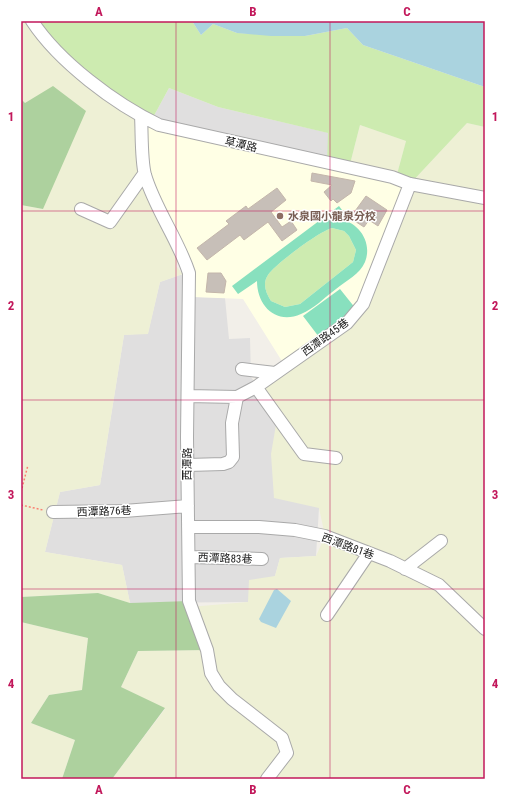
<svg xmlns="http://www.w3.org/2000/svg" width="506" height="800" font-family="'Roboto Condensed','Noto Sans TC',sans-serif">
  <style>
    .residential { fill: #e0dfdf }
    .education { fill: #ffffe5 }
    .farmland { fill: #eef0d5 }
    .grass { fill: #cdebb0 }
    .forest { fill: #add19e }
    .pitch { fill: #88e0be; fill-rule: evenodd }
    .water { fill: #aad3df }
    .building { fill: #c7bfb8; stroke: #c4b6ab }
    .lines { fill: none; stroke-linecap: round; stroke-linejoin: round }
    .minor-casing { stroke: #a9a9a9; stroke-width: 14 }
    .path { stroke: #fa8072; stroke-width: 1.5; stroke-dasharray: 2 2; stroke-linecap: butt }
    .minor { stroke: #fff; stroke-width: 12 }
    .grid { fill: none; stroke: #c2185b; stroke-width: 1; stroke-opacity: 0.55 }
    .education-dot { fill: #8d6e63; stroke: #fff; stroke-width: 1.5 }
    .labels { text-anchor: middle; stroke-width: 3; stroke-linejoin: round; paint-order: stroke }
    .street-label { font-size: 11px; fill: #222; stroke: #fff }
    .education-label { font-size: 11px; font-weight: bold; fill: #785e54; stroke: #fff; text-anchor: start }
    .neatline { fill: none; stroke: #c2185b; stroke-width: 1.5 }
    .grid-label { font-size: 13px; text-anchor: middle; font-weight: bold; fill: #c2185b }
  </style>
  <rect width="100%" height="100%" fill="#f2efe9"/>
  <path class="residential" d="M169 88 218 107 329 133 327 163 150 123Z
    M183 274 194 297 225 298 229 339 250 338 251 377 278 413 319 508 316 556 280 558 275 576 248 602 130 603 122 565 45 552 60 492 100 485 124 335 148 333 160 282Z"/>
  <path class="education" d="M141 116 410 184 363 304 285 366 243 299 194 297 143 178Z"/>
  <path class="farmland" d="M21 21H32L141 116 144 174 182 252 176 266 183 274 160 282 148 334 124 335 100 485 60 492 45 552 122 565 130 603 98 593 21 597V205L43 209 25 103 21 99Z
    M467 123 485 127V779H112L165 709 121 687 138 651 206 650 189 607 248 602 249 580 275 576 280 558 316 556 325 536 319 508 274 498 271 454 278 413 256 387 363 304 410 184Z
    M360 125 406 141 396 178 349 168Z
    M21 622 88 638 82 690 49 695 31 723 75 740 62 779H21Z"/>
  <path class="grass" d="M32 21H192L201 35 213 24 237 33 305 36 347 28 363 45 485 87V127L467 123 410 184 396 178 406 141 360 125 349 168 327 164 328 133 218 107 169 88 150 123 107 94Z
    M332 228 344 231 349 236 356 250 353 262 300 304 285 307 271 301C266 293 262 284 268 275 274 265 320 231 332 228Z"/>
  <path class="forest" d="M53 86 86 111 43 209 21 205V99L25 103Z
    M98 593 130 603 189 601 207 650 138 651 121 687 165 708 112 779H62L75 740 31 723 49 695 82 690 88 638 21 622V597Z"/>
  <path class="pitch" d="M339 206 345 214 338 219C358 221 373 242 365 262 360 274 346 281 336 289 325 297 314 309 301 314 276 325 257 306 257 281L238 294 232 286ZM332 228 344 231 349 236 356 250 353 262 300 304 285 307 271 301C266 293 262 284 268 275 274 265 320 231 332 228Z
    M340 289 356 309 319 337 303 316Z"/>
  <path class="water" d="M192 21H485V87L363 45 347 28 305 36H271L237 33 213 24 201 35Z
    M277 589 291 601 276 628 261 622 259 619 274 590Z"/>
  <path class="building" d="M312 173 355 181 351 193 337 203 333 199 331 201 324 192 332 185 311 181Z
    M277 188 286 200 271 212 282 227 291 221 297 230 282 241 268 222 244 240 240 235 207 260 197 248 229 224 226 221 246 206 248 209Z
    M366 196 387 210 378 226 369 220 364 227 350 218Z
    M208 273H221L226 281 224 293 206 292Z"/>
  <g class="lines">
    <g class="minor-casing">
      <path id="minor" d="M32 21C59 62 115 104 159 125L392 177 410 184 485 198
        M141 116C142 133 141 160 145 175 155 209 178 239 189 273L187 437 189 601 207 650 211 673 219 686 232 699 282 738 287 753 267 779
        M81 209 110 222 144 174
        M242 369 275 373
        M256 387 304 454 336 458
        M188 396 237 397 256 387 347 323 363 304 410 184
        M188 465 223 464 229 462 233 457 232 423 237 397
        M53 512 124 511 188 506
        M188 527H259L295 530 325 536 390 561 439 585 485 629
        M189 557 262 559
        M405 569 441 541
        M327 615 369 553"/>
    </g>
    <path class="path" d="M21 492 28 465
      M21 505 43 510"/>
    <use href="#minor" class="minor"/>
  </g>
  <path class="grid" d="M176 21V779M330 21V779M21 211H485M21 400H485M21 589H485"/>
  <circle class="education-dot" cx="280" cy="216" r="4"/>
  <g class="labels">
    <g class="street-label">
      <text transform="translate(241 144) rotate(13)" y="4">草潭路</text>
      <text transform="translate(325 337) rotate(-36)" y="4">西潭路45巷</text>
      <text transform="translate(187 464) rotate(-90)" y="4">西潭路</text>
      <text transform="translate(104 511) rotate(-2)" y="4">西潭路76巷</text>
      <text transform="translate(348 546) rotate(20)" y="4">西潭路81巷</text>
      <text transform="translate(225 558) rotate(2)" y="4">西潭路83巷</text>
    </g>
    <g class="education-label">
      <text x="288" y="220">水泉國小龍泉分校</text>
    </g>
  </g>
  <rect width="506" height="800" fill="none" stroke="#ffffff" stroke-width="44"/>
  <rect x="22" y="22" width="462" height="756" class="neatline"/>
  <g class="grid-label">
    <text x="99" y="16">A</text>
    <text x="253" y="16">B</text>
    <text x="407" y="16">C</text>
    <text x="11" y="121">1</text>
    <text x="495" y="121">1</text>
    <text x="11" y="310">2</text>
    <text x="495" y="310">2</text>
    <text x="11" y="499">3</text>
    <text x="495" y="499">3</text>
    <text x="11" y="688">4</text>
    <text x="495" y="688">4</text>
    <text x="99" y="794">A</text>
    <text x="253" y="794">B</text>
    <text x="407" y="794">C</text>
  </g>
</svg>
